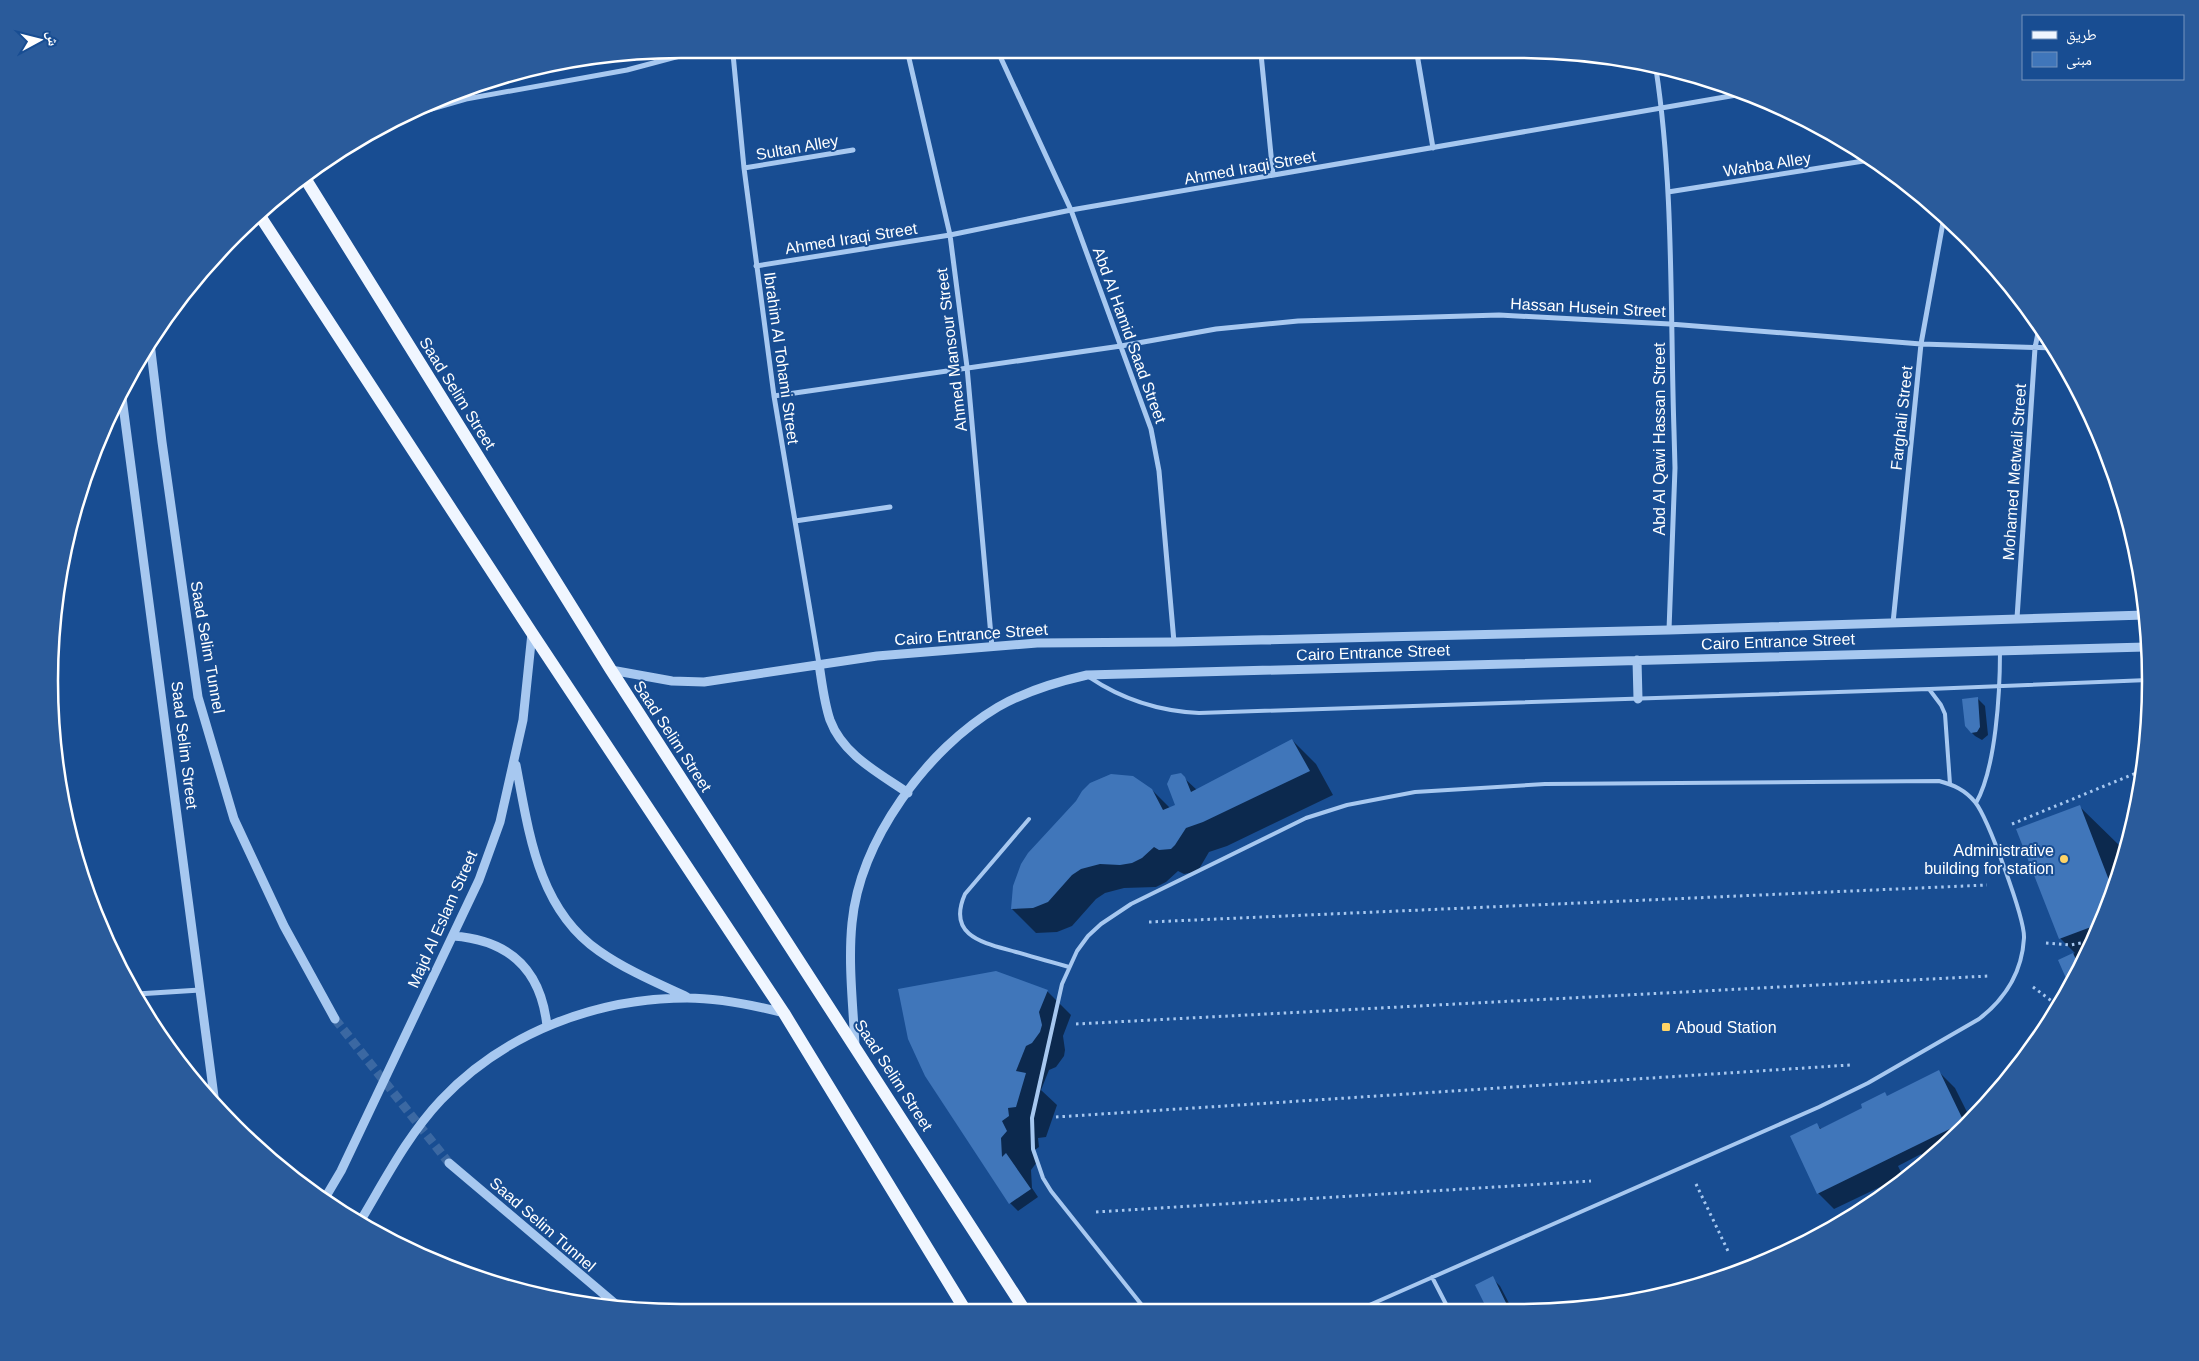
<svg xmlns="http://www.w3.org/2000/svg" width="2199" height="1361" font-family="Helvetica,'Noto Naskh Arabic',sans-serif">
  <style>
    .shadow { fill: #0007 }
    .building { fill: #4076ba }
    .lines { fill: none; stroke-linecap: round; stroke-linejoin: round }
    .tertiary-tunnel { stroke: #3b68a2; stroke-width: 9; stroke-dasharray: 9 4.5; stroke-linecap: butt }
    .path { stroke: #a7c8f0; stroke-width: 3; stroke-dasharray: 2.5 4; stroke-linecap: butt }
    .service { stroke: #a7c8f0; stroke-width: 4 }
    .minor { stroke: #a7c8f0; stroke-width: 5 }
    .tertiary { stroke: #a7c8f0; stroke-width: 9 }
    .primary { stroke: #f0f6ff; stroke-width: 12 }
    .poi-dot { fill: #ffd466; stroke: #184d92; stroke-width: 2 }
    .labels { text-anchor: middle; stroke-width: 4; stroke-linejoin: round; paint-order: stroke }
    .street-label { font-size: 16px; fill: #fff; stroke: #184d92 }
    .poi-label { font-size: 16px; fill: #fff; stroke: #184d92; text-anchor: end }
    .rim { fill: none; stroke: #fff; stroke-width: 2.5 }
  </style>
  <rect width="100%" height="100%" fill="#184d92"/>
  <path class="shadow" d="M1977 698 1985 706 1988 735 1982 740 1975 736 1967 728Z
    M1292 740 1316 764 1333 795 1227 846 1209 852 1199 869 1195 872 1184 874 1178 871 1166 882 1156 887 1124 888 1105 893 1096 899 1072 926 1057 932 1036 933 1012 909 1014 886 1152 790 1170 808 1177 806 1184 778 1197 790Z
    M2079 806 2122 848 2124 855 2085 960 2084 962 2079 957 2082 965 2070 984 2060 960 2075 953 2060 938Z
    M1047 991 1071 1015 1063 1036 1065 1050 1064 1056 1056 1067 1049 1070 1041 1090 1057 1105 1046 1137 1038 1138 1039 1147 1032 1152 1037 1162 1031 1170 1032 1188 1038 1197 1018 1211 1010 1203 935 1090Z
    M2041 1031 2034 1042 2031 1036Z
    M1939 1072 1955 1088 1970 1118 1935 1155 1927 1161 1921 1154 1898 1166 1903 1176 1834 1209 1818 1193 1817 1125 1821 1129 1862 1109 1885 1094 1888 1097Z
    M1492 1278 1500 1286 1513 1311H1489Z"/>
  <path class="building" d="M1978 697 1980 727 1977 732 1971 733 1965 726 1962 699Z
    M1292 739 1310 771 1203 822 1186 828 1175 845 1171 849 1159 850 1154 847 1142 858 1132 863 1120 865 1100 864 1081 869 1072 875 1048 902 1033 908 1011 909 1013 886 1021 864 1028 853 1076 801 1082 791 1090 783 1111 774 1133 776 1152 789 1163 810 1175 805 1167 784 1171 775 1181 773 1185 777 1191 792Z
    M2080 805 2112 888 2099 924 2059 939 2016 829Z
    M2073 953 2080 968 2069 985 2058 960Z
    M996 971 1048 990 1039 1012 1042 1025 1040 1032 1032 1043 1026 1046 1016 1071 1026 1073 1016 1107 1008 1108 1009 1116 1002 1121 1007 1131 1001 1138 1002 1157 1006 1153 1031 1189 1009 1204 925 1076 908 1039 898 989Z
    M1939 1070 1964 1122 1817 1194 1790 1136 1817 1123 1820 1129 1862 1108 1861 1104 1885 1092 1887 1096Z
    M1493 1276 1509 1309 1505 1311H1488L1475 1285Z"/>
  <g class="lines">
    <path class="tertiary-tunnel" d="M335 1019 449 1163"/>
    <path class="path" d="M2012 824 2141 771
      M1149 922 1987 885
      M2046 943 2070 945 2092 941
      M2085 943 2088 951
      M2033 987 2057 1005
      M1076 1024 1988 976
      M1056 1117 1850 1065
      M1696 1184 1728 1251
      M1096 1212 1591 1181"/>
    <path class="service" d="M1089 677C1123 700 1158 711 1199 713L1929 689 2148 680
      M1929 689 1941 705 1945 714 1950 784
      M1976 803C1996 768 2000 692 2000 651
      M1029 819 965 894C946 937 985 943 1016 952 1033 957 1051 962 1069 967
      M1432 1277 1449 1310
      M1702 1283 1760 1261
      M1145 1309 1051 1191 1043 1178 1033 1149 1032 1118 1062 984 1077 951 1088 936 1101 924 1131 904 1306 818 1347 805 1415 792 1545 784 1939 781C1954 785 1965 790 1975 802 1988 818 2025 919 2024 938 2022 973 2005 999 1979 1019L1868 1083 1819 1107 1358 1310"/>
    <path class="minor" d="M733 54 744 168 774 396 819 664
      M908 54 950 235 967 367 992 647
      M999 54 1071 210 1151 429 1159 471 1174 642
      M1261 54 1273 175
      M1417 54 1433 148
      M1656 69C1674 188 1670 311 1674 431L1675 468 1669 630
      M379 127 421 112 466 99 627 70 687 54
      M744 168 853 150
      M1668 192 1870 160
      M756 266 950 235 1071 210 1748 93
      M774 396 1121 346 1216 329 1298 321 1499 315 1670 324 1921 344 2054 348
      M795 521 890 507
      M2017 618 2035 348 2039 328
      M1893 623 1921 344 1944 217
      M137 994 200 990"/>
    <path class="tertiary" d="M150 343 162 442 198 697 234 819 284 926 335 1019
      M121 390 215 1104
      M1637 660 1638 699
      M819 664C822 683 824 702 830 720 843 755 879 773 908 793
      M611 670 672 681 704 682 877 656 1037 643 1174 642 1669 630 2145 615
      M516 765C529 833 538 909 599 951 626 970 657 983 687 997
      M453 936C510 940 541 970 547 1026
      M855 1045C853 1005 848 963 852 923 860 840 927 749 998 707 1026 691 1056 682 1087 675L2146 647
      M449 1163 619 1307
      M325 1198 341 1171 479 880 500 822 523 720 532 633
      M361 1220C386 1178 408 1135 441 1100 504 1033 596 998 687 998 720 998 753 1005 784 1013"/>
    <path class="primary" d="M303 175 611 670 1024 1309
      M260 216 532 633 784 1013 964 1308"/>
  </g>
  <g class="poi-dot">
    <circle cx="2064" cy="859" r="5"/>
    <rect x="1661" y="1022" width="10" height="10" rx="2.5"/>
  </g>
  <g class="labels">
    <g class="street-label">
      <text transform="translate(797 147) rotate(-10)" y="6">Sultan Alley</text>
      <text transform="translate(1767 164) rotate(-9)" y="6">Wahba Alley</text>
      <text transform="translate(1250 167) rotate(-10)" y="6">Ahmed Iraqi Street</text>
      <text transform="translate(851 238) rotate(-9)" y="6">Ahmed Iraqi Street</text>
      <text transform="translate(1588 307) rotate(3)" y="6">Hassan Husein Street</text>
      <text transform="translate(1130 335) rotate(70)" y="6">Abd Al Hamid Saad Street</text>
      <text transform="translate(951 350) rotate(-97)" y="6">Ahmed Mansour Street</text>
      <text transform="translate(782 358) rotate(82)" y="6">Ibrahim Al Tohami Street</text>
      <text transform="translate(458 393) rotate(58)" y="6">Saad Selim Street</text>
      <text transform="translate(1901 418) rotate(-84)" y="6">Farghali Street</text>
      <text transform="translate(1659 439) rotate(-90)" y="6">Abd Al Qawi Hassan Street</text>
      <text transform="translate(2014 472) rotate(-86)" y="6">Mohamed Metwali Street</text>
      <text transform="translate(971 634) rotate(-4)" y="6">Cairo Entrance Street</text>
      <text transform="translate(1778 641) rotate(-2)" y="6">Cairo Entrance Street</text>
      <text transform="translate(208 647) rotate(80)" y="6">Saad Selim Tunnel</text>
      <text transform="translate(1373 652) rotate(-2)" y="6">Cairo Entrance Street</text>
      <text transform="translate(673 736) rotate(57)" y="6">Saad Selim Street</text>
      <text transform="translate(185 745) rotate(83)" y="6">Saad Selim Street</text>
      <text transform="translate(442 919) rotate(-66)" y="6">Majd Al Eslam Street</text>
      <text transform="translate(894 1075) rotate(57)" y="6">Saad Selim Street</text>
      <text transform="translate(543 1224) rotate(41)" y="6">Saad Selim Tunnel</text>
    </g>
    <g class="poi-label">
      <text x="2054" y="856">Administrative<tspan x="2054" dy="18">building for station</tspan></text>
      <text x="1676" y="1033" text-anchor="start">Aboud Station</text>
    </g>
  </g>
  <path d="M0 0H2199V1361H0ZM681 58H1519A623 623 0 0 1 2142 681V681A623 623 0 0 1 1519 1304H681A623 623 0 0 1 58 681V681A623 623 0 0 1 681 58Z" fill="#2a5b9b" fill-rule="evenodd"/>
  <path class="rim" d="M681 58H1519A623 623 0 0 1 2142 681V681A623 623 0 0 1 1519 1304H681A623 623 0 0 1 58 681V681A623 623 0 0 1 681 58Z"/>
  <rect x="2022" y="15" width="162" height="65" fill="#184d92" stroke="#7494be"/>
  <rect x="2032" y="31" width="25" height="8" fill="#f0f6ff" stroke="#7494be"/>
  <text x="2066" y="40" font-size="15" fill="#ffffff">طريق</text>
  <rect x="2032" y="52" width="25" height="15" fill="#4076ba" stroke="#7494be"/>
  <text x="2066" y="65" font-size="15" fill="#ffffff">مبنى</text>
  <g transform="translate(40 40) rotate(83)" stroke="#184d92" stroke-width="4" paint-order="stroke">
  <path d="M0-4L9 19L0 12L-9 19Z" fill="#ffffff"/>
  <text y="-8" font-size="14" font-weight="bold" text-anchor="middle" fill="#ffffff">ش</text>
  </g>
</svg>
